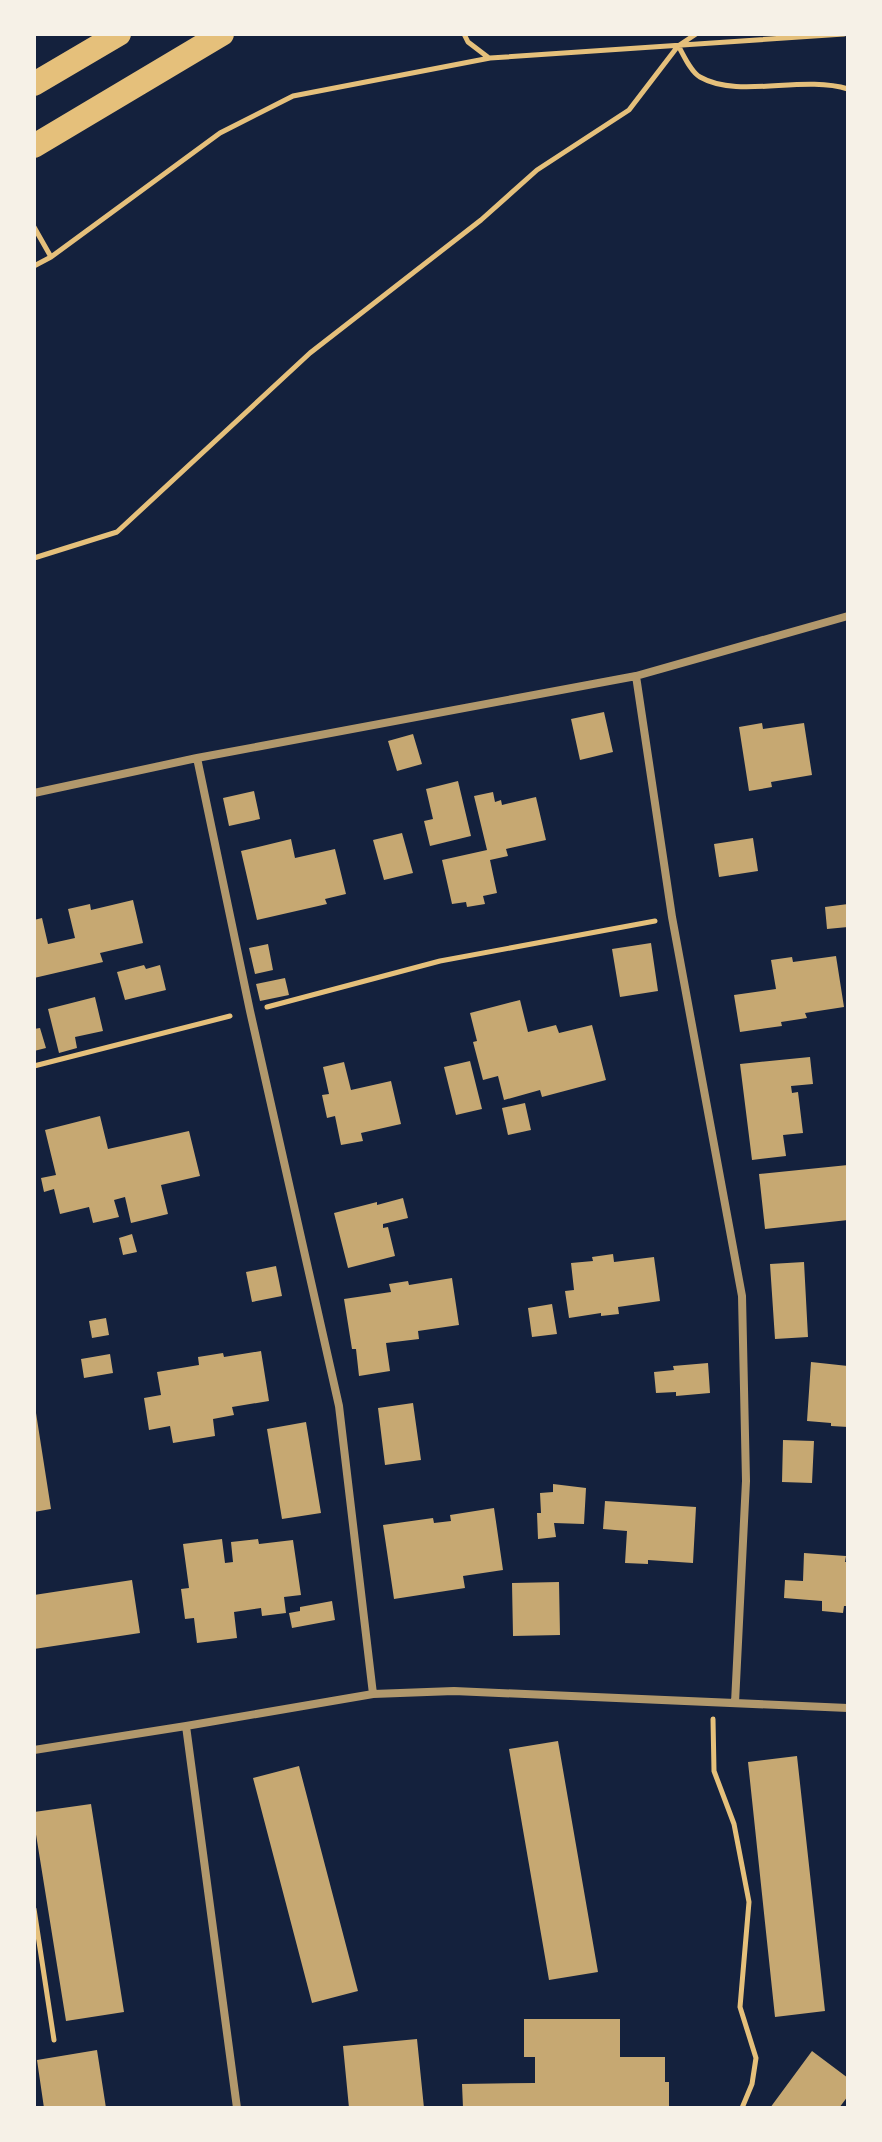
<svg xmlns="http://www.w3.org/2000/svg" width="882" height="2142" font-family="'Asap Condensed',sans-serif">
  <style>
    .building { fill: #c6a872 }
    .lines { fill: none; stroke-linecap: round; stroke-linejoin: round }
    .path { stroke: #e5c07b; stroke-width: 5 }
    .minor { stroke: #b1986c; stroke-width: 8 }
    .motorway { stroke: #e5c07b; stroke-width: 24 }
  </style>
  <rect width="100%" height="100%" fill="#14213d"/>
  <path class="building" d="M604 712 613 752 580 760 571 719Z
    M762 723 763 729 804 723 812 775 771 782 772 787 749 791 739 727Z
    M413 734 422 764 397 771 388 741Z
    M458 781 471 836 430 846 424 821 433 819 426 789Z
    M254 791 260 819 229 826 223 798Z
    M493 792 495 802 501 800 502 805 536 797 546 840 506 849 508 856 490 860 497 893 483 896 485 904 467 907 466 902 452 904 442 860 487 850 474 796Z
    M402 833 413 873 384 880 373 840Z
    M753 838 758 871 719 877 714 844Z
    M291 839 295 858 335 849 346 894 325 899 327 904 257 920 241 851Z
    M133 900 143 943 100 953 103 962 34 978V920L42 918 48 944 75 938 68 909 90 904 91 910Z
    M848 904V927L827 929 825 907Z
    M651 943 658 991 620 997 612 949Z
    M268 944 273 970 255 974 249 948Z
    M836 956 844 1007 805 1013 807 1018 781 1022 782 1026 740 1032 734 995 776 989 771 960 792 957 793 962Z
    M144 965 146 969 160 965 166 990 125 1000 117 972Z
    M285 978 289 995 260 1001 256 984Z
    M95 997 103 1031 75 1037 77 1048 59 1053 48 1009Z
    M520 1000 528 1032 556 1025 559 1033 592 1025 606 1080 542 1097 540 1090 504 1100 498 1076 483 1080 473 1042 477 1041 470 1013Z
    M40 1028 46 1048 34 1051V1029Z
    M810 1057 813 1084 791 1086 792 1093 798 1092 803 1133 783 1135 786 1156 752 1160 740 1064Z
    M470 1061 482 1109 456 1115 444 1067Z
    M344 1062 351 1090 391 1081 401 1124 361 1133 363 1141 341 1145 335 1116 327 1118 322 1095 329 1094 323 1067Z
    M525 1103 531 1130 508 1135 502 1108Z
    M100 1116 108 1149 189 1131 200 1176 161 1185 168 1214 131 1223 125 1197 114 1200 119 1217 93 1223 89 1207 60 1214 54 1189 44 1192 41 1178 56 1175 45 1130Z
    M848 1165V1220L765 1229 759 1174Z
    M403 1198 408 1218 383 1224V1228L388 1227 395 1256 348 1268 334 1213 377 1202V1205Z
    M132 1234 137 1252 123 1255 119 1238Z
    M613 1254 614 1262 654 1257 660 1301 618 1307 619 1314 601 1316V1313L569 1318 565 1291 574 1290 571 1263 593 1261 592 1257Z
    M804 1262 808 1337 775 1339 770 1264Z
    M276 1266 282 1296 252 1302 246 1272Z
    M452 1278 459 1325 418 1331 419 1339 386 1343 390 1371 359 1376 356 1349H352L344 1299 391 1292 389 1284 408 1281 409 1285Z
    M552 1304 557 1334 532 1337 528 1308Z
    M106 1318 109 1335 92 1338 89 1321Z
    M261 1351 269 1401 232 1407 234 1415 213 1419 215 1436 173 1443 170 1426 149 1430 144 1398 161 1395 157 1372 199 1365 198 1357 223 1353 224 1357Z
    M110 1354 113 1373 84 1378 81 1359Z
    M811 1362 848 1366V1427L831 1426V1423L807 1421Z
    M708 1363 710 1393 676 1396V1392L656 1393 654 1372 674 1370 673 1366Z
    M413 1403 421 1460 385 1465 378 1408Z
    M34 1413H36L51 1509 34 1512Z
    M306 1422 321 1513 282 1519 267 1429Z
    M783 1440 814 1441 812 1483 782 1482Z
    M553 1484 586 1488 584 1524 554 1523 556 1537 538 1539 537 1513H541L540 1493 553 1492Z
    M605 1501 696 1507 693 1563 648 1560V1564L625 1563 627 1531 603 1529Z
    M494 1508 503 1570 463 1576 465 1588 394 1599 383 1525 433 1518 434 1523 451 1521 450 1515Z
    M222 1539 225 1563 233 1562 231 1542 258 1539 259 1544 293 1540 301 1595 284 1597 286 1613 262 1616 261 1608 234 1612 237 1638 197 1643 194 1618 185 1619 181 1589 189 1588 183 1544Z
    M804 1553 846 1556 845 1562H848V1606H844L843 1613 822 1611V1601L784 1598 785 1580 803 1581Z
    M132 1580 140 1633 34 1649V1595Z
    M559 1582 560 1635 513 1636 512 1583Z
    M332 1601 335 1620 292 1628 289 1613 300 1611V1607Z
    M558 1741 598 1972 549 1980 509 1749Z
    M797 1756 825 2011 775 2017 748 1762Z
    M299 1766 358 1991 312 2003 253 1778Z
    M91 1804 124 2012 66 2021 34 1822V1812Z
    M524 2019H620V2057H665V2082H669V2108H463L462 2084 535 2083V2057H524Z
    M417 2039 424 2108H349L343 2046Z
    M97 2050 106 2108H44L37 2060Z
    M812 2051 848 2078V2096L839 2108H770Z"/>
  <g class="lines">
    <path class="path" d="M464 34 468 42 489 58
      M679 47C684 56 691 72 700 77 738 99 802 75 848 89
      M34 227 51 257
      M34 266 51 257 220 133 293 96 490 58 844 34
      M34 558 117 532 310 353 481 220 537 170 629 110 678 46 696 34
      M267 1007 440 961 655 921
      M34 1066 230 1016
      M713 1719 714 1771 734 1824 749 1902 740 2007 756 2058 752 2084 742 2108
      M34 1909 54 2040"/>
    <path class="minor" d="M636 676 672 917 742 1296 746 1481 735 1703
      M197 758 250 1011 339 1406 373 1694
      M34 793 197 758 636 676 848 616
      M186 1726 237 2108
      M34 1750 186 1726 373 1694 454 1691 848 1708"/>
    <path class="motorway" d="M34 84 119 34
      M34 146 222 34"/>
  </g>
  <rect width="882" height="2142" fill="none" stroke="#f6f1e7" stroke-width="72"/>
</svg>
